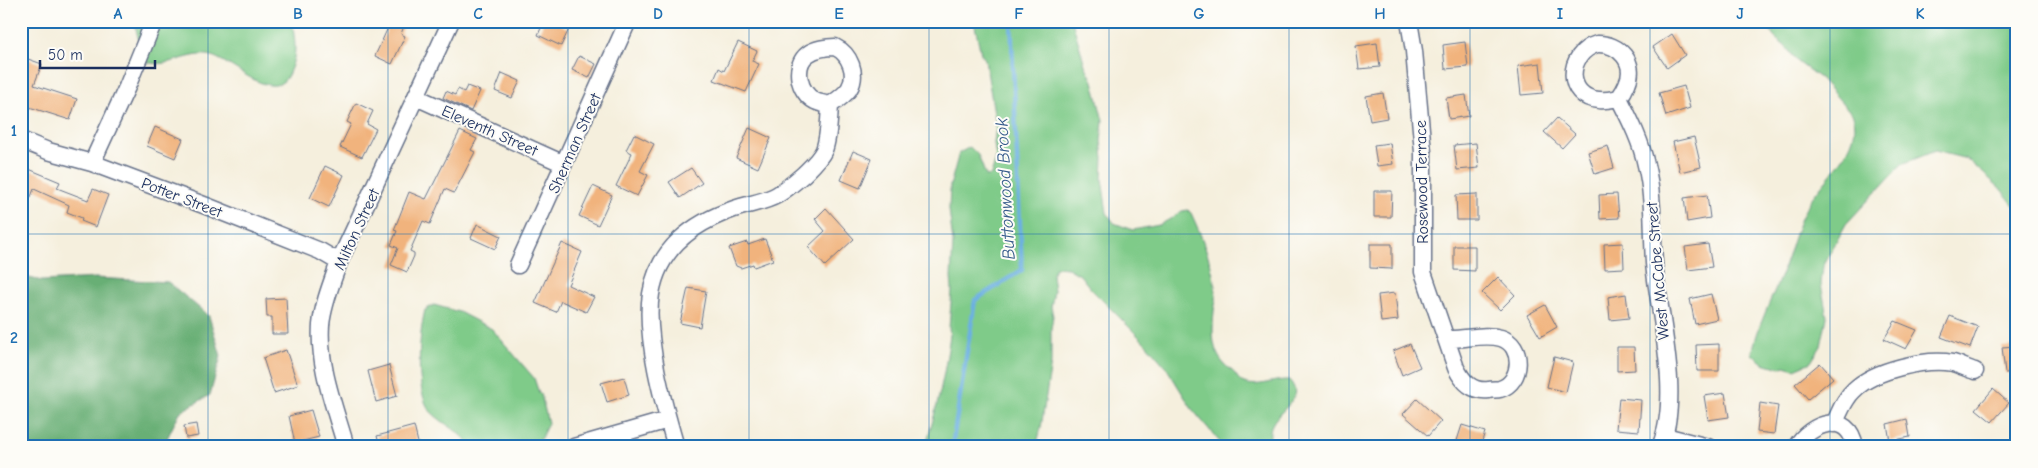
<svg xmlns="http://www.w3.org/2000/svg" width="2038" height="468" font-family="'Comic Neue',sans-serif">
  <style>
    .green { fill: #7fcb89; stroke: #4d7d74 }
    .forest { fill: #67af75; stroke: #416f6a }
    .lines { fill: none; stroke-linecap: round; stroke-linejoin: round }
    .stream { stroke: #6cb0e2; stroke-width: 4.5 }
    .building { fill: #f1b37d }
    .minor-casing { stroke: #67728a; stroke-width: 19 }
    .minor { stroke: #fff; stroke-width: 16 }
    .grid { fill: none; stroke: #1f6fb2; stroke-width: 1; stroke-opacity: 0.55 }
    .labels { text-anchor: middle; stroke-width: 4; stroke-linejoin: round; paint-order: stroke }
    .street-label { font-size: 16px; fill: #1b2f5e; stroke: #fdfcf7 }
    .water-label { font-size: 18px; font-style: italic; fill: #375c8c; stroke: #fdfcf7 }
    .neatline { fill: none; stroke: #1f6fb2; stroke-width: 2 }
    .grid-label { font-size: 16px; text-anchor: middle; font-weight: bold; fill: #1f6fb2 }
  </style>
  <rect width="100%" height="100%" fill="#fdfcf7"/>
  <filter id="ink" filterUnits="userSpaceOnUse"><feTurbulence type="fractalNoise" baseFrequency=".02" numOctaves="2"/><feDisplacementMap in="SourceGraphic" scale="10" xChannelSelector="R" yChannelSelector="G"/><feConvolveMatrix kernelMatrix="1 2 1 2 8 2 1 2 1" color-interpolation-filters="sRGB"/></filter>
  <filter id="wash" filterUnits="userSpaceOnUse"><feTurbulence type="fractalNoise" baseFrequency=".0096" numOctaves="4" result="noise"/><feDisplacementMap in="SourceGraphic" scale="20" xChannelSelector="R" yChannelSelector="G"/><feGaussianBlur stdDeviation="1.12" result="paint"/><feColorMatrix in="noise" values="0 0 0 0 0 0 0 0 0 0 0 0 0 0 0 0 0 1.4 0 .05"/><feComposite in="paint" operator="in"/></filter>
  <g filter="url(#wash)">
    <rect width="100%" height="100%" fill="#f5efdd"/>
    <path class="green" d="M134 21H292C295 42 298 53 289 73 274 108 229 57 207 55 186 53 164 70 144 61Z
      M974 21H1072L1085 65 1093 81 1103 121 1101 141 1103 158 1102 179 1107 213 1114 223 1133 230 1159 225 1172 218 1182 211 1188 210 1191 213C1203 239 1214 267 1216 296 1217 302 1214 306 1214 311 1212 334 1211 356 1231 370 1236 373 1238 381 1244 383 1258 388 1274 379 1289 380 1307 399 1277 410 1271 427 1269 433 1270 440 1271 447H1224L1192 409 1166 367 1147 345 1091 289 1080 275 1068 268 1056 267 1052 275 1054 290 1051 307 1053 316 1051 329V363L1041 428 1036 447H925C937 410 945 373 950 335L949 328 952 290 951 277 953 243 949 209 950 186 959 153 970 147 978 155 986 176 991 175 996 159 994 143 996 125 985 59 981 54Z
      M1762 21H2017V209L1999 187 1967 159 1935 151 1902 164 1846 224 1823 266 1821 284 1827 317 1821 346 1811 362 1795 369 1785 366 1780 368 1763 363 1752 354C1757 327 1771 301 1781 275 1791 251 1796 223 1810 201 1825 178 1864 145 1853 115L1821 79 1798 62 1785 46 1775 38Z
      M434 305 459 312 492 329 534 378 539 393 541 394 548 423 540 440 529 447H472C461 431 444 425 431 412 414 393 419 333 425 310Z"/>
    <path class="forest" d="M21 276 42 281 95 278 168 282 209 316 221 356 210 395 180 412 163 447H21Z"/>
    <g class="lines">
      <path class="stream" d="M952 447 975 300 1022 270 1011 21"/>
    </g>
    <g id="blocks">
      <path class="building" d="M391 21 404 26 401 34 405 36 392 64 375 56Z
        M544 21H554L569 29 561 46 538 35Z
        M1672 34 1685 55 1667 68 1653 47Z
        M738 42 757 51 752 61 759 64 746 92 714 80 719 68 724 71Z
        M1465 42 1468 67 1445 69 1443 45Z
        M1377 43 1380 67 1359 69 1356 46Z
        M579 56 596 64 589 78 572 70Z
        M28 59 42 64 34 85 77 99 70 120 26 106 21 115V76Z
        M1540 63 1543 93 1521 95 1518 66Z
        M502 73 520 81 512 98 495 91Z
        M467 86 480 91 471 111 443 98 446 91 455 95 458 89 464 92Z
        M1684 86 1690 108 1666 116 1659 93Z
        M1383 93 1387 118 1370 121 1366 96Z
        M1466 95 1469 116 1449 119 1446 98Z
        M356 103 373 111 367 124 376 129 362 157 340 147 351 124 347 122Z
        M1557 118 1575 134 1562 148 1544 132Z
        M155 127 183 139 175 158 147 146Z
        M749 128 771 138 758 168 736 158Z
        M460 131 477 139 471 150 475 152 454 193 445 189 430 224 423 221 410 251 414 253V256L407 272 391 265 398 248 391 245 397 231 394 230 409 192 426 199Z
        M634 134 654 144 640 171 648 175 637 196 616 186 632 153 626 150Z
        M1694 137 1701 167 1680 172 1673 142Z
        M1390 143 1393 164 1377 166 1374 145Z
        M1476 143 1479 168 1457 170 1454 145Z
        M1608 146 1614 168 1595 174 1588 152Z
        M853 151 872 159 860 188 841 180Z
        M325 166 344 175 329 207 310 198Z
        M24 167 60 182 57 188 88 200 93 189 108 195 96 227 81 221 82 218 67 212 69 205 34 189 30 199 21 195V173Z
        M691 168 702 183 680 198 669 182Z
        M593 186 612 195 598 225 579 216Z
        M1374 191H1392L1391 217H1374Z
        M1477 194V220H1457L1456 195Z
        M1617 194 1619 218 1600 219 1599 195Z
        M1707 195 1710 218 1687 222 1684 198Z
        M826 208 854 239 825 266 808 247 825 231 815 219Z
        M477 224 501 236 495 249 471 238Z
        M765 239 773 260 754 267 753 264 741 268 736 266 729 248 747 242 748 245Z
        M562 243 582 252 568 285 594 297 586 312 561 301 556 312 535 303Z
        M1623 243 1624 268 1605 269 1604 244Z
        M1370 244H1392V269L1370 268Z
        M1708 244 1712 267 1688 270 1685 247Z
        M1454 246H1475V271L1454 270Z
        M1498 277 1515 295 1500 310 1482 293Z
        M688 288 706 291 700 327 680 323Z
        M1395 293 1398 320 1381 322 1378 295Z
        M1626 294 1629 318 1610 320 1608 297Z
        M1711 294 1717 319 1695 324 1690 299Z
        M286 298 288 334H272V317H267L266 299Z
        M1545 305 1557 327 1540 337 1527 315Z
        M1950 316 1978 327 1970 348 1941 337Z
        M1895 321 1917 330 1906 349 1884 339Z
        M1410 344 1420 367 1402 375 1393 351Z
        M1719 344V371H1697L1696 345Z
        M2017 346V372L2005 373 2002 347Z
        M1617 347H1634L1635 370 1617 371Z
        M286 350 298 385 274 393 263 358Z
        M1554 357 1573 362 1566 392 1547 387Z
        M1820 363 1833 378 1808 399 1795 384Z
        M389 365 397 396 376 402 368 371Z
        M624 377 629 395 607 402 601 383Z
        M1993 389 2009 403 1992 422 1976 409Z
        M1725 393 1729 417 1708 420 1704 396Z
        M1619 398 1641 400 1639 431 1616 429Z
        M1417 399 1441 421 1428 436 1403 414Z
        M1760 403 1778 406 1774 434 1757 432Z
        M311 410 319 437 295 443 289 416Z
        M1907 419 1910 437 1890 441 1887 424Z
        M196 424 198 436 186 438 184 426Z
        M1462 425 1485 432 1480 447H1455Z
        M414 426 419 447H380L377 436Z"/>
    </g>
  </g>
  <g filter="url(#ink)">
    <use href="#blocks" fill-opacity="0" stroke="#67728a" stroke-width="1"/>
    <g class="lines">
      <g class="minor-casing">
        <path id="minor" d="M1409 21 1414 51 1423 152V272L1456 368C1463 382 1472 392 1489 390 1492 389 1497 390 1500 389 1523 382 1524 345 1501 338 1484 333 1464 340 1447 339
          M1597 44C1619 43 1637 63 1627 84 1625 89 1622 94 1619 98 1613 99 1606 101 1599 100 1565 98 1566 53 1597 44Z
          M416 97 564 164
          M1619 98C1630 120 1641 141 1646 165 1654 197 1652 231 1654 263 1659 317 1682 397 1660 447
          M21 140 48 151 92 163 209 207 320 251 339 262
          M92 163 127 87 154 21
          M518 265 628 21
          M1834 424C1840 412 1844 399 1854 390 1874 370 1926 358 1953 363 1960 365 1968 369 1975 371
          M1665 436 1708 447
          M346 447C335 408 318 366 321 325 323 304 332 282 339 262L451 21
          M574 447 668 420
          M676 447C664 406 644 335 651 294 658 249 693 223 734 209 748 204 765 202 777 195 787 189 796 181 804 174 811 167 820 159 824 150 829 137 829 120 830 105 836 101 844 96 849 89 858 74 850 54 835 47 827 47 815 49 808 54 793 65 798 92 815 101 819 103 825 104 830 105
          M1796 447C1810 423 1849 409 1855 447"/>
      </g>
      <use href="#minor" class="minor"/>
    </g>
  </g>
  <path class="grid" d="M208 21V447M388 21V447M568 21V447M749 21V447M929 21V447M1109 21V447M1289 21V447M1470 21V447M1650 21V447M1830 21V447M21 234H2017"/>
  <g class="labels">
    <g class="street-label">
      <text transform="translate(490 130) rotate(24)" y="6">Eleventh Street</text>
      <text transform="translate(574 143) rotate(-66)" y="6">Sherman Street</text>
      <text transform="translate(1421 182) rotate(-91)" y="6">Rosewood Terrace</text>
      <text transform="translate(182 197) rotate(21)" y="6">Potter Street</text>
      <text transform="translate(356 229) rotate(-65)" y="6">Milton Street</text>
      <text transform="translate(1657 271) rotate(-95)" y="6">West McCabe Street</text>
    </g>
    <g class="water-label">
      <text transform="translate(1005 189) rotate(-93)" y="6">Buttonwood Brook</text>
    </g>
  </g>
  <rect width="2038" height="468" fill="none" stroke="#fdfcf7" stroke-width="55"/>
  <path d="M40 60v8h115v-8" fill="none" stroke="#1b2f5e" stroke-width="2.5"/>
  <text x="48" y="60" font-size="15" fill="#1b2f5e" stroke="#fdfcf7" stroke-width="4" paint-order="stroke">50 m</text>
  <rect x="28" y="28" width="1982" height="412" class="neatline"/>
  <g class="grid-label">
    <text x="118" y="19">A</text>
    <text x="298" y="19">B</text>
    <text x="478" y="19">C</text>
    <text x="658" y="19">D</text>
    <text x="839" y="19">E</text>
    <text x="1019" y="19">F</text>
    <text x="1199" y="19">G</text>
    <text x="1380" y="19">H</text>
    <text x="1560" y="19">I</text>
    <text x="1740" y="19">J</text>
    <text x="1920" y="19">K</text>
    <text x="14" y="136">1</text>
    <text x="14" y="343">2</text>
  </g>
</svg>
